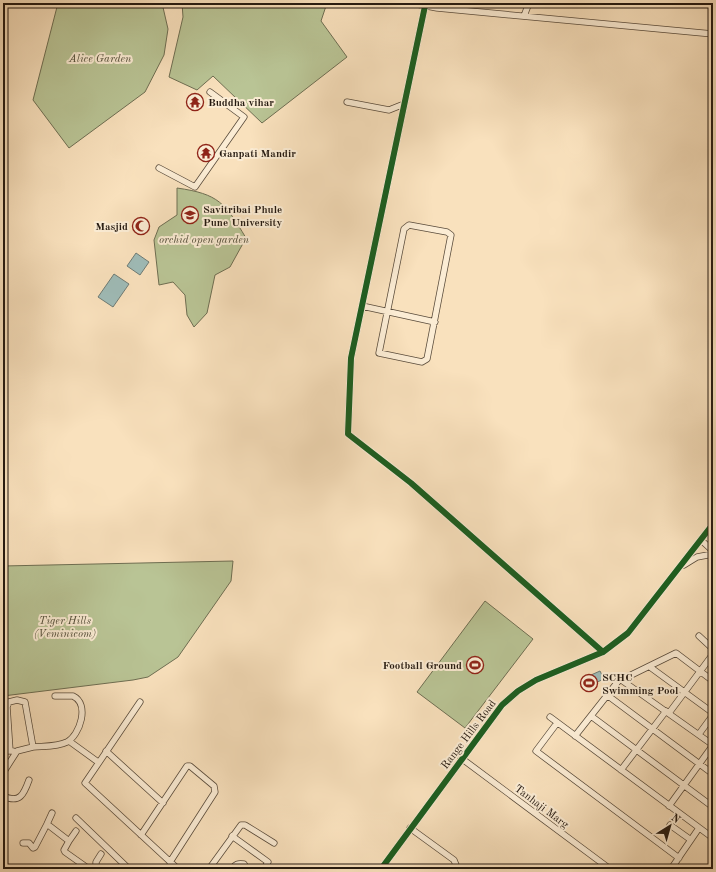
<svg xmlns="http://www.w3.org/2000/svg" width="716" height="872" font-family="'Old Standard TT',serif">
  <style>
    .green { fill: #b9c495; stroke: #6e6e52 }
    .water { fill: #9fbcb8; stroke: #6e7b75 }
    .lines { fill: none; stroke-linecap: round; stroke-linejoin: round }
    .minor-casing { stroke: #594b3b; stroke-width: 7 }
    .minor { stroke: #fbecd4; stroke-width: 5.5 }
    .cycleway-casing { stroke: #fbecd4; stroke-width: 8 }
    .cycleway { stroke: #1b5e20; stroke-width: 6 }
    .labels { text-anchor: middle; stroke-width: 4; stroke-linejoin: round; paint-order: stroke }
    .park-label { font-size: 11px; font-style: italic; fill: #514c38; stroke: #fbecd4 }
    .poi-label { font-size: 11px; font-weight: bold; fill: #241910; stroke: #fbecd4; text-anchor: start }
    .street-label { font-size: 11px; fill: #241910; stroke: #fbecd4 }
  </style>
  <rect width="100%" height="100%" fill="#f9e1bd"/>
  <filter id="stains"><feTurbulence type="fractalNoise" baseFrequency=".005" numOctaves="4"/><feColorMatrix values="0 0 0 0 .2 0 0 0 0 .09 0 0 0 0 .02 0 0 0 .5 -.17"/></filter>
  <radialGradient id="worn" r=".72"><stop offset=".6" stop-color="#630" stop-opacity="0"/><stop offset="1" stop-color="#630" stop-opacity=".3"/></radialGradient>
  <path class="green" d="M58 3H162L168 29 164 55 145 92 69 148 33 100Z
    M182 3H327L321 21 347 57 262 123 213 76 197 90 169 77 183 17Z
    M177 188C219 194 225 203 246 238L230 267 215 275 207 313 194 327 187 315 185 295 173 282 159 285 154 240 159 227 177 215Z
    M233 561 231 581 178 657 148 677 133 680 3 696V566Z
    M485 601 533 639 465 728 417 692Z"/>
  <path class="water" d="M136 253 149 262 140 275 127 266Z
    M114 274 129 284 113 307 98 297Z
    M600 671 604 679 586 687 582 679Z"/>
  <g class="lines">
    <g class="minor-casing">
      <path id="minor" d="M411 3 437 8 713 34
        M425 6 351 358 348 434 411 483 603 652
        M524 16 529 3
        M347 102 389 110 404 104
        M159 168 195 187 244 117 210 92
        M409 225 447 232 451 235 427 359 422 362 379 353 404 229Z
        M362 306 435 322
        M701 540 713 551
        M684 565 697 557 713 554
        M699 636 713 649
        M650 667 713 713
        M623 679 676 653 713 681
        M607 695 713 774
        M140 702 85 783 178 869
        M669 713 713 654
        M591 716 713 807
        M550 717 713 838
        M557 723 536 751 679 858
        M699 734 713 715
        M575 736 620 679 713 745
        M69 741 98 762
        M33 747C43 746 57 747 67 742 80 735 90 704 73 696H55
        M3 751H13
        M106 751 163 803
        M461 758 610 869
        M621 770 666 711
        M3 773 17 751 33 747 25 702 17 700 9 702 7 707 10 751
        M3 796C20 804 24 794 29 780
        M669 806 713 745
        M76 818 129 869
        M47 824 52 813
        M670 825 691 840
        M410 828 454 860 456 865 453 869
        M141 835 187 766H190L214 786 215 792 170 862
        M232 836 268 862 264 869
        M69 841 64 850 65 852 89 869
        M23 843H29L33 848 35 847 47 824 69 841 76 831
        M96 869V862L101 854
        M209 869 241 825H245L274 843
        M232 869C235 864 238 863 244 864L247 869
        M381 869 502 705 518 691 536 680 603 652 628 633 713 524
        M671 869 699 828"/>
    </g>
    <use href="#minor" class="minor"/>
    <g class="cycleway-casing">
      <path id="cycleway" d="M425 6 351 358 348 434 411 483 603 652
        M381 869 502 705 518 691 536 680 603 652 628 633 713 524"/>
    </g>
    <use href="#cycleway" class="cycleway"/>
  </g>
  <defs>
    <g id="temple-ring" transform="scale(0.9)"><circle r="9.5" fill="#fbecd4" stroke="#8f2418" stroke-width="1.5"/><path d="M0-6L5-2H3V0L6.5 2.5H4V6H1.5V3h-3V6H-4V2.5H-6.5L-3 0V-2H-5Z" fill="#8f2418"/></g>
    <g id="university-ring" transform="scale(0.9)"><circle r="9.5" fill="#fbecd4" stroke="#8f2418" stroke-width="1.5"/><path d="M0-5L7-2L0 1L-7-2ZM-4 1L0 2.5L4 1V4Q0 6-4 4Z" fill="#8f2418"/></g>
    <g id="mosque-ring" transform="scale(0.9)"><circle r="9.5" fill="#fbecd4" stroke="#8f2418" stroke-width="1.5"/><path d="M3.5-4.9A6 6 0 1 0 3.5 4.9A5 5 0 1 1 3.5-4.9Z" fill="#8f2418"/></g>
    <g id="stadium-ring" transform="scale(0.9)"><circle r="9.5" fill="#fbecd4" stroke="#8f2418" stroke-width="1.5"/><path d="M0-5a6.5 5 0 1 0 0 10a6.5 5 0 1 0 0-10ZM-3.5-1.8h7v3.6h-7Z" fill="#8f2418"/></g>
  </defs>
  <g fill-rule="evenodd">
    <use href="#temple-ring" x="195" y="102"/>
    <use href="#temple-ring" x="206" y="153"/>
    <use href="#university-ring" x="190" y="215"/>
    <use href="#mosque-ring" x="141" y="226"/>
    <use href="#stadium-ring" x="475" y="665"/>
    <use href="#stadium-ring" x="589" y="683"/>
  </g>
  <g class="labels">
    <g class="park-label">
      <text x="100" y="62">Alice Garden</text>
      <text x="204" y="243">orchid open garden</text>
      <text x="65" y="624">Tiger Hills<tspan x="65" dy="13">(Veminicom)</tspan></text>
    </g>
    <g class="poi-label">
      <text x="208" y="106">Buddha vihar</text>
      <text x="219" y="157">Ganpati Mandir</text>
      <text x="203" y="213">Savitribai Phule<tspan x="203" dy="13">Pune University</tspan></text>
      <text x="128" y="230" text-anchor="end">Masjid</text>
      <text x="462" y="669" text-anchor="end">Football Ground</text>
      <text x="602" y="681">SCHC<tspan x="602" dy="13">Swimming Pool</tspan></text>
    </g>
    <g class="street-label">
      <text transform="translate(468 734) rotate(-53)" y="4">Range Hills Road</text>
      <text transform="translate(542 806) rotate(37)" y="4">Tanhaji Marg</text>
    </g>
  </g>
  <rect width="716" height="872" fill="none" stroke="#f9e1bd" stroke-width="16"/>
  <rect x="4" y="4" width="708" height="864" fill="none" stroke="#241910" stroke-width="2"/>
  <rect x="8" y="8" width="700" height="856" fill="none" stroke="#241910"/>
  <g transform="translate(670 826) rotate(37)" stroke="#fbecd4" stroke-width="3" paint-order="stroke">
  <path d="M0-3L7 15L0 10L-7 15Z" fill="#241910"/>
  <text y="-6" font-size="11" font-weight="bold" text-anchor="middle" fill="#241910">N</text>
  </g>
  <rect width="100%" height="100%" filter="url(#stains)"/>
  <rect width="100%" height="100%" fill="url(#worn)"/>
</svg>
